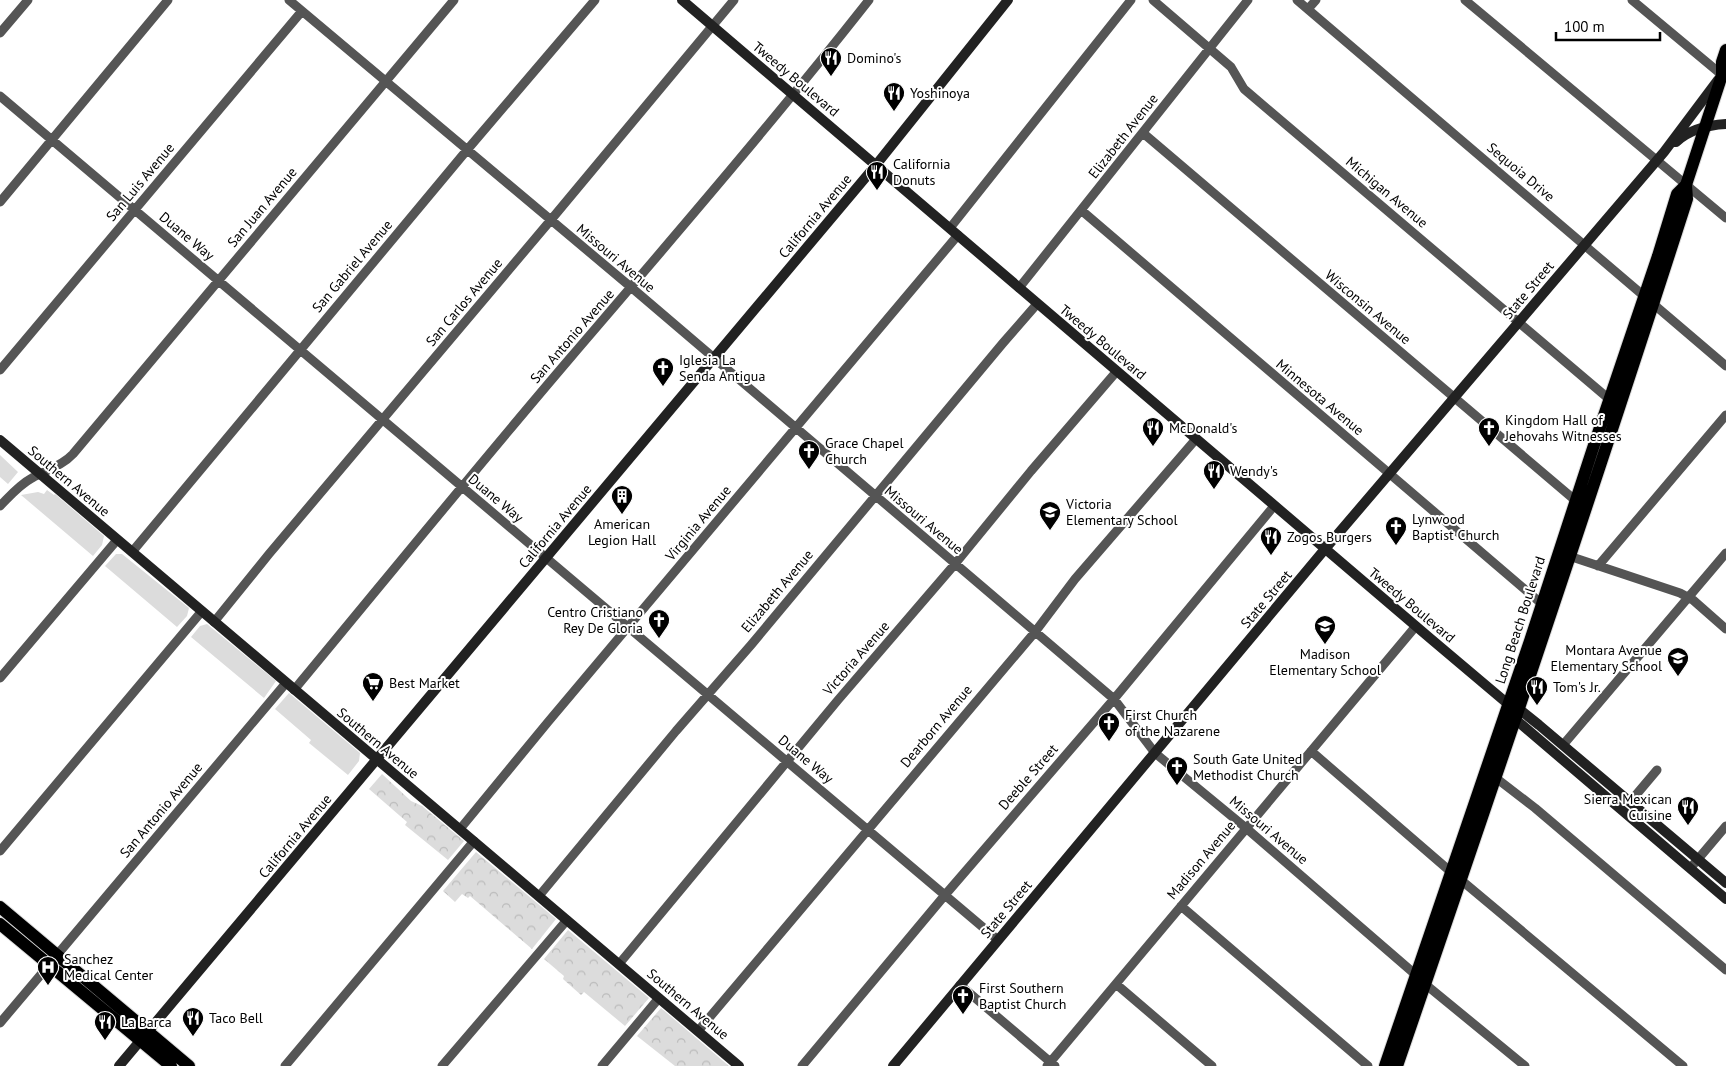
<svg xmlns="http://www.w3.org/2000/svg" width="1726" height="1066" font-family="'PT Sans',sans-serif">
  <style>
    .grass { fill: #dcdcdc }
    .forest { fill: url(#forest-crowns) }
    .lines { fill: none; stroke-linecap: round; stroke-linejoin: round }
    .primary-casing { stroke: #dbdbdb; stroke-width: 14 }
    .street { stroke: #555; stroke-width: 9 }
    .secondary { stroke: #222; stroke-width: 10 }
    .primary { stroke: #000; stroke-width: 12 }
    .labels { text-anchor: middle; stroke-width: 4; stroke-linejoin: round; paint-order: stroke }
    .poi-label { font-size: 14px; fill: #000; stroke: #fff; text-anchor: start }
    .street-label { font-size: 14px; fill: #000; stroke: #fff }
  </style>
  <defs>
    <pattern id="forest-crowns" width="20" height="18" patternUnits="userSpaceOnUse" patternTransform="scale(1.25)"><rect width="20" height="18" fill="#dcdcdc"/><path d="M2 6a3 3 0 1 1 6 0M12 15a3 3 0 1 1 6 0" fill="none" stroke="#bbb"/></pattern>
  </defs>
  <rect width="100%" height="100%" fill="#fff"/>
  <path class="grass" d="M0 455 18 472 8 484 0 477Z
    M47 490 54 495 55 494 104 536 102 545 93 556 21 495 38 492 44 494Z
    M116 554H122L189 608 187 616 177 627 105 566Z
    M207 624 276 681 264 698 191 637 200 626Z
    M289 693 360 753 359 761 348 775 309 743 311 740 275 709Z"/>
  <path class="forest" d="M382 774 411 801 422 806 464 841 448 860 405 825 407 822 369 789Z
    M476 852 556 919 532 949 470 896 468 898 462 894 455 902 443 891Z
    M568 930 649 998 625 1026 584 992 581 995 563 979 564 976 544 959Z
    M661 1008 729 1066H675L637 1036Z"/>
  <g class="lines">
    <g class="primary-casing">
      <path id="primary" d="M0 907 189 1066
        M0 924 171 1066
        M1385 1066 1530 641 1594 445 1658 256 1677 194 1686 185
        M1397 1066C1496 778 1594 489 1687 199L1686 185 1722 75V62L1726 50"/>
    </g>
    <path class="street" d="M289 0 632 288 1114 699 1155 753 1246 828 1416 975
      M1153 0 1231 67 1244 89 1609 399
      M1297 0 1726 366
      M1465 0 1726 218
      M1632 0 1722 75
      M1308 9 1316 0
      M0 33 28 0
      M0 96 998 940
      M1143 133 1576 501
      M0 202 168 0
      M1081 210 1542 604
      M950 228 1131 0
      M1019 288 1248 0
      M0 370 302 11
      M0 506C10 496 19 485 32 478 46 470 62 466 73 454L454 0
      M132 552 467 150 595 0
      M1569 556 1680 593 1693 600 1726 629
      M1598 566 1726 415
      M214 622 269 554 550 221 734 0
      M0 678 117 540
      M294 690C386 579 477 467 571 357 672 239 773 122 869 0
      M1563 745 1726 553
      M1311 751 1451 872
      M1496 778 1535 808 1726 970
      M1630 802 1657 770
      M460 829 548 722 958 235
      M0 851 202 611
      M1693 865 1726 826
      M1461 880 1683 1066
      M539 896 676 731 751 645 1003 343 1037 304
      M1181 906 1368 1066
      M57 955 286 683
      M619 964 838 700 955 564 1031 471 1117 371
      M1116 984 1212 1066
      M1425 984 1525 1066
      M960 985 1055 1066
      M0 1023 49 965
      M698 1031 1035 632 1075 579 1196 439
      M285 1066 474 841
      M442 1066 567 920
      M602 1066 659 998
      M802 1066 945 895 1114 699 1274 506
      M1047 1066 1416 626"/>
    <path class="secondary" d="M682 0 1431 639 1508 704 1519 709 1539 725 1726 883
      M1676 142C1690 129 1707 125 1726 124
      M0 440 739 1066
      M1512 713 1515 719 1726 899
      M119 1066 876 165 1008 0
      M893 1066 1325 549 1664 152 1718 80"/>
    <use href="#primary" class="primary"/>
  </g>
  <defs>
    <g id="restaurant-pin" transform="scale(1.125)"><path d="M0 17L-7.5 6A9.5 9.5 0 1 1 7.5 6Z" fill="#000" stroke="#fff"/><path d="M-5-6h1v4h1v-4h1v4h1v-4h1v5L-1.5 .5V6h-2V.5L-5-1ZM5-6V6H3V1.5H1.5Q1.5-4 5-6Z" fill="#fff"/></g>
    <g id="church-pin" transform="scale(1.125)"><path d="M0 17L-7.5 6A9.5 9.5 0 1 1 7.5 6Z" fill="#000" stroke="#fff"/><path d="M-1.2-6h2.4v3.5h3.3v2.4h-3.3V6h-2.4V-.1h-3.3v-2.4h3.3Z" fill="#fff"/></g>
    <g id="building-pin" transform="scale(1.125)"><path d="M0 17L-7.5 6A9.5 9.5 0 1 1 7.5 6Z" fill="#000" stroke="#fff"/><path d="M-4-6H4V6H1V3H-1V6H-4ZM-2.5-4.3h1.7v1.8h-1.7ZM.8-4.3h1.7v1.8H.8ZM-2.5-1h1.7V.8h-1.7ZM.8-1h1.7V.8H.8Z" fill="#fff"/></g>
    <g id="school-pin" transform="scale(1.125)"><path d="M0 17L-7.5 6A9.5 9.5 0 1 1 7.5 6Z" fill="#000" stroke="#fff"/><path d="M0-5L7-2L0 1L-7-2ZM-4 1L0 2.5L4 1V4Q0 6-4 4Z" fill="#fff"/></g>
    <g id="supermarket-pin" transform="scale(1.125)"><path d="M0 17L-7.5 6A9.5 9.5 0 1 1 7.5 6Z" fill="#000" stroke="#fff"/><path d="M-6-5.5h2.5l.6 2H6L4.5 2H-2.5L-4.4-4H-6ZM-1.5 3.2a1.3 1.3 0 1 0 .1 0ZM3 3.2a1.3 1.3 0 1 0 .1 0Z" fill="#fff"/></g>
    <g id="hospital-pin" transform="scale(1.125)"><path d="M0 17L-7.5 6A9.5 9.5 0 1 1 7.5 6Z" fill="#000" stroke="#fff"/><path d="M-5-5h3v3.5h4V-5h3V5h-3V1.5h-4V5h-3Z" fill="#fff"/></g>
  </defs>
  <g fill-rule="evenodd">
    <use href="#restaurant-pin" x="831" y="58"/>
    <use href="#restaurant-pin" x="894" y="93"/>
    <use href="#restaurant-pin" x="877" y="172"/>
    <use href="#church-pin" x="663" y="368"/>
    <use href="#restaurant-pin" x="1153" y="428"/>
    <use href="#church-pin" x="1489" y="428"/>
    <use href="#church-pin" x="809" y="451"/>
    <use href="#restaurant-pin" x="1214" y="471"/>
    <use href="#building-pin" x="622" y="496"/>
    <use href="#school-pin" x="1050" y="512"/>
    <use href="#church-pin" x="1396" y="527"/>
    <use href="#restaurant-pin" x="1271" y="537"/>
    <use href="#church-pin" x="659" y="620"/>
    <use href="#school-pin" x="1325" y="626"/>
    <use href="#school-pin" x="1678" y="658"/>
    <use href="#supermarket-pin" x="373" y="683"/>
    <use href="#restaurant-pin" x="1537" y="687"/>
    <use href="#church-pin" x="1109" y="723"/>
    <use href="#church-pin" x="1177" y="767"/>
    <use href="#restaurant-pin" x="1688" y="807"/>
    <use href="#hospital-pin" x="48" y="967"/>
    <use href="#church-pin" x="963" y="996"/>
    <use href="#restaurant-pin" x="193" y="1018"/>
    <use href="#restaurant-pin" x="105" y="1022"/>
  </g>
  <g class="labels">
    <g class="poi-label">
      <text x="847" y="63">Domino's</text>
      <text x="910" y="98">Yoshinoya</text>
      <text x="893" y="169">California<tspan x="893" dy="16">Donuts</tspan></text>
      <text x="679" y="365">Iglesia La<tspan x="679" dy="16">Senda Antigua</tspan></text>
      <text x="1505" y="425">Kingdom Hall of<tspan x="1505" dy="16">Jehovahs Witnesses</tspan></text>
      <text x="1169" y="433">McDonald's</text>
      <text x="825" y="448">Grace Chapel<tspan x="825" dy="16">Church</tspan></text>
      <text x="1230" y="476">Wendy's</text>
      <text x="1066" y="509">Victoria<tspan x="1066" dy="16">Elementary School</tspan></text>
      <text x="1412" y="524">Lynwood<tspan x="1412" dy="16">Baptist Church</tspan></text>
      <text x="622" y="529" text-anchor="middle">American<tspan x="622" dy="16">Legion Hall</tspan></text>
      <text x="1287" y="542">Zogos Burgers</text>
      <text x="643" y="617" text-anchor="end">Centro Cristiano<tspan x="643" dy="16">Rey De Gloria</tspan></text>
      <text x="1662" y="655" text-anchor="end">Montara Avenue<tspan x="1662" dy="16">Elementary School</tspan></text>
      <text x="1325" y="659" text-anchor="middle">Madison<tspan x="1325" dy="16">Elementary School</tspan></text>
      <text x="389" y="688">Best Market</text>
      <text x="1553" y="692">Tom's Jr.</text>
      <text x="1125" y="720">First Church<tspan x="1125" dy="16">of the Nazarene</tspan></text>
      <text x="1193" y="764">South Gate United<tspan x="1193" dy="16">Methodist Church</tspan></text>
      <text x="1672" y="804" text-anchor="end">Sierra Mexican<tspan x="1672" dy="16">Cuisine</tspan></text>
      <text x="64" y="964">Sanchez<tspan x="64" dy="16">Medical Center</tspan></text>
      <text x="979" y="993">First Southern<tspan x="979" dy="16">Baptist Church</tspan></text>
      <text x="209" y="1023">Taco Bell</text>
      <text x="121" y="1027">La Barca</text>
    </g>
    <g class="street-label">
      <text transform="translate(796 79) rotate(40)" y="5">Tweedy Boulevard</text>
      <text transform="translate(1123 136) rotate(-52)" y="5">Elizabeth Avenue</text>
      <text transform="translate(1521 172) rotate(40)" y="5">Sequoia Drive</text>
      <text transform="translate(140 182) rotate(-50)" y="5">San Luis Avenue</text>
      <text transform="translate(1387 192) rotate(40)" y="5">Michigan Avenue</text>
      <text transform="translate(262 207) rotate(-50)" y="5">San Juan Avenue</text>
      <text transform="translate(815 216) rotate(-50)" y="5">California Avenue</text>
      <text transform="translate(187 236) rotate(40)" y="5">Duane Way</text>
      <text transform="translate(616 258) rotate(40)" y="5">Missouri Avenue</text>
      <text transform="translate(352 266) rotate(-50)" y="5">San Gabriel Avenue</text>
      <text transform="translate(1528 290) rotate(-50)" y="5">State Street</text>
      <text transform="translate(464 302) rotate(-50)" y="5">San Carlos Avenue</text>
      <text transform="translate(1368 307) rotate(40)" y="5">Wisconsin Avenue</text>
      <text transform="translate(572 336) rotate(-49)" y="5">San Antonio Avenue</text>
      <text transform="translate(1103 342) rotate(40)" y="5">Tweedy Boulevard</text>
      <text transform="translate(1320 397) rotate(40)" y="5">Minnesota Avenue</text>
      <text transform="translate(69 481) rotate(40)" y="5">Southern Avenue</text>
      <text transform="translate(496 498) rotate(40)" y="5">Duane Way</text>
      <text transform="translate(924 520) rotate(40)" y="5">Missouri Avenue</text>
      <text transform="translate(698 523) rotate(-50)" y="5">Virginia Avenue</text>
      <text transform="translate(555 526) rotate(-50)" y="5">California Avenue</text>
      <text transform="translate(777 591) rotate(-50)" y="5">Elizabeth Avenue</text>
      <text transform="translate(1266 599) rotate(-50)" y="5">State Street</text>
      <text transform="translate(1412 605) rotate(40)" y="5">Tweedy Boulevard</text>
      <text transform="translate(1520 620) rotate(-72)" y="5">Long Beach Boulevard</text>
      <text transform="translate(856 658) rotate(-49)" y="5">Victoria Avenue</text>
      <text transform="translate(936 726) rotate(-50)" y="5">Dearborn Avenue</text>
      <text transform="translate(378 743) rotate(40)" y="5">Southern Avenue</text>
      <text transform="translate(806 759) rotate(40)" y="5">Duane Way</text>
      <text transform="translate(1028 777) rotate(-49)" y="5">Deeble Street</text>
      <text transform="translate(161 810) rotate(-50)" y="5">San Antonio Avenue</text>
      <text transform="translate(1269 830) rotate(40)" y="5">Missouri Avenue</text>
      <text transform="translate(295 836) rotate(-50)" y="5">California Avenue</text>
      <text transform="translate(1201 860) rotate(-50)" y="5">Madison Avenue</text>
      <text transform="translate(1006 909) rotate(-50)" y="5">State Street</text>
      <text transform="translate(688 1004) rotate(40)" y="5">Southern Avenue</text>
    </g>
  </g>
  <path d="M1556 32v8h104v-8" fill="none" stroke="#000000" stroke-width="2.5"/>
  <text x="1564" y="32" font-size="15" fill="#000000" stroke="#ffffff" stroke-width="4" paint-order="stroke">100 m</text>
</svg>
